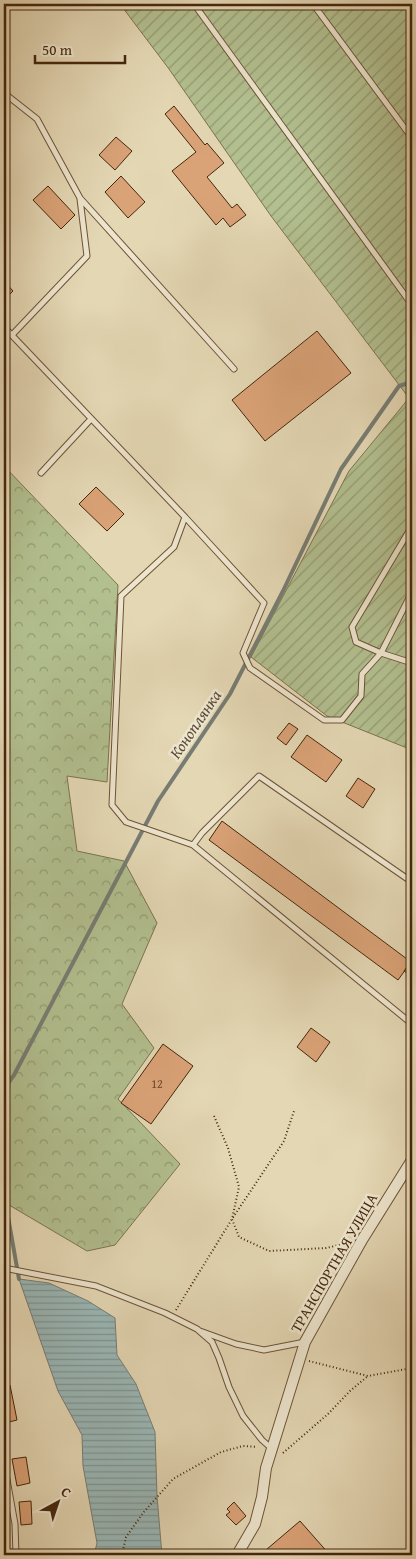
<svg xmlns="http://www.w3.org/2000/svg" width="416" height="1559" font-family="'Gentium Book Plus',serif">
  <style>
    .forest { fill: url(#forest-crowns); stroke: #7c734e }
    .garden { fill: url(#garden-furrows); stroke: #7c734e }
    .water { fill: url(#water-rules); stroke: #777d73 }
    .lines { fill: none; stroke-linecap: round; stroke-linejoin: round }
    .stream { stroke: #777d73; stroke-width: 4 }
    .building { fill: #daa277; stroke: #45270c }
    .lane-casing { stroke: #6d5336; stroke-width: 7 }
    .street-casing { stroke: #6d5336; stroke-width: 12 }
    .path { stroke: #45270c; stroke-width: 2; stroke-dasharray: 1 2.5; stroke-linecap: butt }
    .lane { stroke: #ede5ce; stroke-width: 5 }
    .street { stroke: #ede5ce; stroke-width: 10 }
    .labels { text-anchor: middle; stroke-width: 5; stroke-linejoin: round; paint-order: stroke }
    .number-label { font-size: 12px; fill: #6a4627 }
    .street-label { font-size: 15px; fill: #45270c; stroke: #ede5ce }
    .water-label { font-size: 16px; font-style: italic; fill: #5a4b37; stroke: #ede5ce }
  </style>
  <defs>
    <pattern id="forest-crowns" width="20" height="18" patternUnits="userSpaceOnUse" patternTransform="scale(1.25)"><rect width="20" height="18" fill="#b2bf8f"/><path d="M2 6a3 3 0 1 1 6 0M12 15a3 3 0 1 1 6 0" fill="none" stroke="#939b73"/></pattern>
    <pattern id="garden-furrows" width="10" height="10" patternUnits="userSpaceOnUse" patternTransform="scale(1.25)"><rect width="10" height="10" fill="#b2bf8f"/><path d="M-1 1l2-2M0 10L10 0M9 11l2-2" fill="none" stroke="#939b73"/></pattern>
    <pattern id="water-rules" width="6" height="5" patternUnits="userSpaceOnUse" patternTransform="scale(1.25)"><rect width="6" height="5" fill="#99b7b7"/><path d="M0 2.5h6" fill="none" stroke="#7f9593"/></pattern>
  </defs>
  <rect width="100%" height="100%" fill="#e4d7b4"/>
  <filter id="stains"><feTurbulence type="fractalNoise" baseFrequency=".004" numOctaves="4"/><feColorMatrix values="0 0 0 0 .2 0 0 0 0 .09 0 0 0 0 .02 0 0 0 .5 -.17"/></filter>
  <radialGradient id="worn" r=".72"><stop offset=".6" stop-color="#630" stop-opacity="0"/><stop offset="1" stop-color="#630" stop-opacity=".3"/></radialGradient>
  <path class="forest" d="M4 466 118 585 107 782 67 776 77 851 124 861 157 923 122 1004 154 1048 118 1099 180 1164 115 1245 87 1251 4 1202Z"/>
  <path class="garden" d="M120 4H412V750L327 716 251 657 349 471 409 398 271 216 169 69Z"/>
  <path class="water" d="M19 1279 49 1283 88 1301 115 1318 117 1355 136 1384 155 1432 157 1496 162 1555H94L97 1543 83 1466 82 1435 58 1391Z"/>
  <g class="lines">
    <path class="stream" d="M4 1089 14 1075 158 801 230 694 283 591 341 469 399 386 412 382
      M4 1194 19 1279"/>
  </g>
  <path class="building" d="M174 106 205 145 207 143 224 163 207 177 232 208 237 204 246 215 230 227 223 218 216 225 172 171 196 152 165 114Z
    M116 137 132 151 115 170 99 155Z
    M121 176 145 202 128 218 105 192Z
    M48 186 75 215 61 229 33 200Z
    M4 281 13 291 8 296 4 293Z
    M317 331 351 373 265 441 232 400Z
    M96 487 124 514 107 531 79 504Z
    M289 723 298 729 286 745 277 738Z
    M307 735 342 760 326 782 291 757Z
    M358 778 375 789 363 808 346 796Z
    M222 821 411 962 398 980 209 840Z
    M411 962 412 963V977L404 971Z
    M311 1028 330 1042 316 1062 297 1047Z
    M163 1044 193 1066 151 1124 121 1103Z
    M10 1385 17 1420 5 1423 4 1414V1387Z
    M26 1457 30 1483 17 1486 12 1459Z
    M31 1501 32 1524 21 1525 19 1502Z
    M234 1502 246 1516 236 1525 226 1515 230 1512 227 1509Z
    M300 1521 330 1555H260Z"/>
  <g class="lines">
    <g class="lane-casing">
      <path id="lane" d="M194 4 412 305
        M313 4 412 138
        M4 93 37 119 80 198 234 369
        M4 327 185 517 174 547 121 596 112 805 126 822 193 845 412 1024
        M12 335 87 256 80 199
        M41 473 91 419
        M185 517 264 603 243 653 250 668 324 720H342L361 696 362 674 381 653 412 592
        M412 526 352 627 356 642 381 653 412 663
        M193 845 202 833 259 776 412 882
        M4 1268 96 1286 165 1313 197 1329 212 1342 219 1358 229 1387 243 1416 262 1440 271 1448
        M200 1331 236 1344 264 1350 305 1342
        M4 1463 15 1524 16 1555"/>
    </g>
    <g class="street-casing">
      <path id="street" d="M237 1555 255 1524 262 1497 266 1468 305 1342 362 1240 412 1160"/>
    </g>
    <path class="path" d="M214 1116 228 1148 239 1187 232 1219 239 1237 269 1251 326 1248 348 1243
      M176 1310 232 1219 284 1141 294 1111
      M309 1361 368 1376 412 1368
      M283 1453 328 1414 350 1391 368 1376
      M122 1555 126 1537 143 1513 173 1479 221 1452 243 1446 257 1447"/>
    <use href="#lane" class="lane"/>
    <use href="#street" class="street"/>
  </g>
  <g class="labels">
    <g class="number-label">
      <text x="157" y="1088">12</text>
    </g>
    <g class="street-label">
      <text transform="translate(334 1263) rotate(-60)" y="5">ТРАНСПОРТНАЯ УЛИЦА</text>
    </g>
    <g class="water-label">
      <text transform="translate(195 724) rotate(-56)" y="6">Коноплянка</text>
    </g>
  </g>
  <rect width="416" height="1559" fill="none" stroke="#e4d7b4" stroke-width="20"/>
  <rect x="5" y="5" width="406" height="1549" fill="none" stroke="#45270c" stroke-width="2.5"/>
  <rect x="10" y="10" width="396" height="1539" fill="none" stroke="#45270c"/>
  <g transform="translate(58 1502) rotate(40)" stroke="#ede5ce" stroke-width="4" paint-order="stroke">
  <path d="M0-4L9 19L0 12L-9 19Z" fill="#45270c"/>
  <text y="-8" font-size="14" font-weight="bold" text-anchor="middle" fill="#45270c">С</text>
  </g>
  <path d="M35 55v8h90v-8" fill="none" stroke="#45270c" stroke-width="2.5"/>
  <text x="42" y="55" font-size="15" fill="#45270c" stroke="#ede5ce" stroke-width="4" paint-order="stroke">50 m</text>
  <rect width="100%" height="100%" filter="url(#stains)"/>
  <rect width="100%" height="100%" fill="url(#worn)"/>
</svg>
